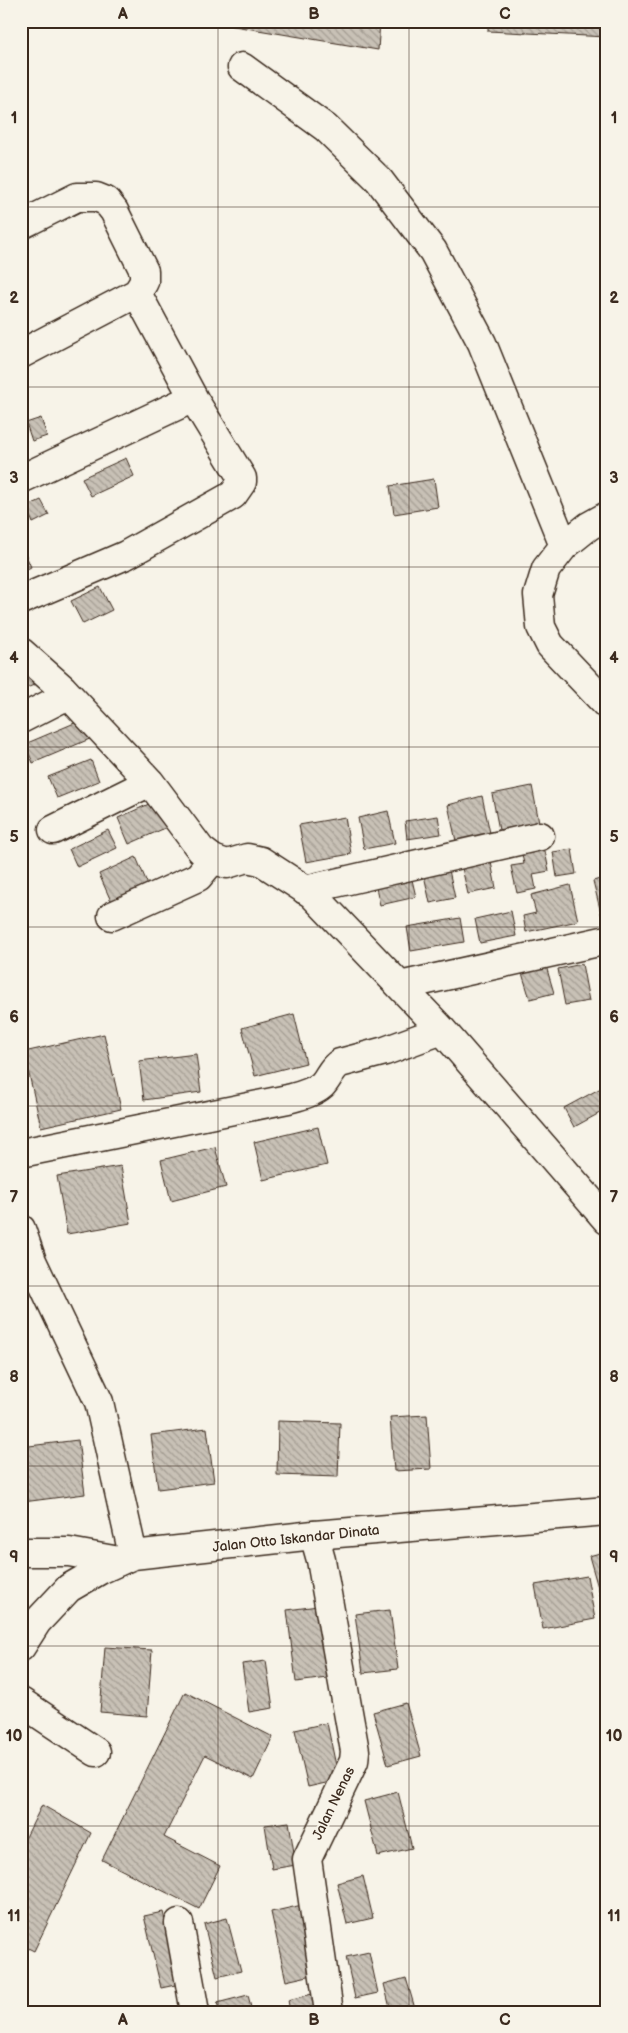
<svg xmlns="http://www.w3.org/2000/svg" width="628" height="2033" font-family="'Balsamiq Sans',sans-serif">
  <style>
    .building { fill: url(#building-back-hatch); stroke: #3b2a1e }
    .lines { fill: none; stroke-linecap: round; stroke-linejoin: round }
    .minor-casing { stroke: #3b2a1e; stroke-width: 31 }
    .major-casing { stroke: #3b2a1e; stroke-width: 31 }
    .minor { stroke: #f7f3e8; stroke-width: 28 }
    .major { stroke: #f7f3e8; stroke-width: 28 }
    .grid { fill: none; stroke: #3b2a1e; stroke-width: 1; stroke-opacity: 0.55 }
    .labels { text-anchor: middle; stroke-width: 4; stroke-linejoin: round; paint-order: stroke }
    .street-label { font-size: 14px; fill: #3b2a1e; stroke: #f7f3e8 }
    .neatline { fill: none; stroke: #3b2a1e; stroke-width: 2 }
    .grid-label { font-size: 16px; text-anchor: middle; font-weight: bold; fill: #3b2a1e }
  </style>
  <defs>
    <pattern id="building-back-hatch" width="6" height="6" patternUnits="userSpaceOnUse" patternTransform="scale(1.25)"><rect width="6" height="6" fill="#c8c1b6"/><path d="M-1 5l2 2M0 0l6 6M5-1l2 2" fill="none" stroke="#a49d93"/></pattern>
  </defs>
  <rect width="100%" height="100%" fill="#f7f3e8"/>
  <filter id="ink" filterUnits="userSpaceOnUse"><feTurbulence type="fractalNoise" baseFrequency=".02" numOctaves="2"/><feDisplacementMap in="SourceGraphic" scale="10" xChannelSelector="R" yChannelSelector="G"/><feConvolveMatrix kernelMatrix="1 2 1 2 8 2 1 2 1" color-interpolation-filters="sRGB"/></filter>
  <g filter="url(#ink)">
    <path class="building" d="M204 21H380L378 50Z
      M488 21H607V37L488 31Z
      M41 418 47 436 32 441 26 423Z
      M126 458 134 476 91 496 82 478Z
      M434 479 438 507 394 514 390 486Z
      M41 500 49 515 33 523 26 507Z
      M21 544 31 567 21 572Z
      M100 587 112 610 83 624 71 601Z
      M36 666 42 682 21 690V672Z
      M84 719 92 738 33 763 25 744Z
      M91 760 99 781 57 798 48 777Z
      M532 786 539 822 499 830 492 794Z
      M482 796 490 833 456 841 448 805Z
      M160 799 172 825 129 844 118 818Z
      M388 811 395 843 364 849 358 818Z
      M438 816 441 834 407 839 405 821Z
      M345 817 351 854 306 862 299 825Z
      M108 830 117 848 77 867 69 849Z
      M544 846 549 871 533 874 536 889 517 893 511 866 524 864 521 850Z
      M572 849 576 874 557 877 553 852Z
      M136 857 148 885 111 901 99 874Z
      M491 862 496 888 468 894 462 868Z
      M449 870 455 898 430 903 424 875Z
      M410 871 416 897 380 905 374 879Z
      M607 877V915L602 917 593 881Z
      M570 885 578 921 526 932 523 916 536 913 531 895Z
      M511 911 516 936 480 943 475 919Z
      M460 918 464 942 411 951 407 927Z
      M582 964 589 1001 565 1005 558 969Z
      M546 966 554 993 530 999 522 973Z
      M294 1014 306 1063 255 1076 242 1028Z
      M104 1034 121 1109 41 1127 24 1052Z
      M196 1054 201 1092 144 1100 139 1061Z
      M601 1088 607 1098V1109L574 1127 564 1108Z
      M318 1127 327 1165 263 1180 254 1142Z
      M215 1147 226 1187 171 1201 161 1160Z
      M121 1166 131 1223 67 1234 57 1176Z
      M427 1415 431 1469 394 1471 390 1417Z
      M278 1421 340 1423 338 1477 277 1475Z
      M207 1428 214 1482 158 1489 151 1435Z
      M78 1440 85 1494 23 1502 21 1447Z
      M607 1551V1619L589 1556Z
      M587 1576 595 1619 543 1629 535 1585Z
      M326 1605 335 1677 296 1682 287 1610Z
      M390 1610 398 1669 363 1673 355 1614Z
      M105 1647 152 1650 147 1716 100 1712Z
      M266 1661 273 1708 249 1712 242 1664Z
      M185 1692 273 1737 253 1779 205 1755 164 1837 220 1866 199 1909 102 1860Z
      M406 1703 421 1756 388 1765 373 1712Z
      M327 1723 339 1780 308 1787 295 1730Z
      M398 1792 412 1848 378 1856 364 1801Z
      M42 1805 91 1833 34 1951 26 1947 21 1955V1847Z
      M289 1822 296 1865 272 1869 265 1825Z
      M363 1876 373 1918 347 1924 337 1883Z
      M302 1905 317 1974 286 1981 271 1912Z
      M163 1912 180 1984 161 1988 144 1916Z
      M227 1918 241 1971 217 1977 204 1924Z
      M369 1952 378 1993 355 1998 346 1957Z
      M406 1978 416 2012H391L384 1984Z
      M316 1993 320 2012H290L288 2000Z
      M248 1995 252 2012H220L217 2003Z"/>
    <g class="lines">
      <g class="minor-casing">
        <path id="minor" d="M242 67 326 128 379 180 433 251 482 343 564 546
          M21 225 77 197H96L106 201 114 211 144 271V282L137 293 21 354
          M137 293 195 401
          M21 479 191 399 195 401 242 478V482L233 495 126 555 21 600
          M607 516 589 526 564 546 546 569 538 595 541 627 550 645 607 705
          M21 652 63 689 150 782 201 850 213 859 227 864 247 858 261 861 312 894 442 1030 607 1220
          M21 719 68 695
          M53 830 150 782
          M305 890 540 836
          M112 916 198 877 213 859
          M400 986 607 940
          M21 1153 288 1099C299 1096 313 1093 322 1085 329 1078 331 1068 340 1063L385 1051 442 1030
          M21 1229 32 1261 99 1402 133 1555
          M314 1535 321 1560 355 1751 354 1761 307 1859 329 2012
          M21 1552H69L119 1561
          M21 1702 96 1752
          M179 1923 195 2012"/>
      </g>
      <g class="major-casing">
        <path id="major" d="M21 1647 37 1622 69 1588 100 1570 133 1555 314 1535 607 1511"/>
      </g>
      <use href="#minor" class="minor"/>
      <use href="#major" class="major"/>
    </g>
  </g>
  <path class="grid" d="M218 21V2012M409 21V2012M21 207H607M21 387H607M21 567H607M21 747H607M21 927H607M21 1106H607M21 1286H607M21 1466H607M21 1646H607M21 1826H607"/>
  <g class="labels">
    <g class="street-label">
      <text transform="translate(296 1538) rotate(-6)" y="5">Jalan Otto Iskandar Dinata</text>
      <text transform="translate(333 1803) rotate(-64)" y="5">Jalan Nenas</text>
    </g>
  </g>
  <rect width="628" height="2033" fill="none" stroke="#f7f3e8" stroke-width="55"/>
  <rect x="28" y="28" width="572" height="1978" class="neatline"/>
  <g class="grid-label">
    <text x="123" y="19">A</text>
    <text x="314" y="19">B</text>
    <text x="505" y="19">C</text>
    <text x="14" y="123">1</text>
    <text x="614" y="123">1</text>
    <text x="14" y="303">2</text>
    <text x="614" y="303">2</text>
    <text x="14" y="483">3</text>
    <text x="614" y="483">3</text>
    <text x="14" y="663">4</text>
    <text x="614" y="663">4</text>
    <text x="14" y="842">5</text>
    <text x="614" y="842">5</text>
    <text x="14" y="1022">6</text>
    <text x="614" y="1022">6</text>
    <text x="14" y="1202">7</text>
    <text x="614" y="1202">7</text>
    <text x="14" y="1382">8</text>
    <text x="614" y="1382">8</text>
    <text x="14" y="1562">9</text>
    <text x="614" y="1562">9</text>
    <text x="14" y="1741">10</text>
    <text x="614" y="1741">10</text>
    <text x="14" y="1921">11</text>
    <text x="614" y="1921">11</text>
    <text x="123" y="2025">A</text>
    <text x="314" y="2025">B</text>
    <text x="505" y="2025">C</text>
  </g>
</svg>
